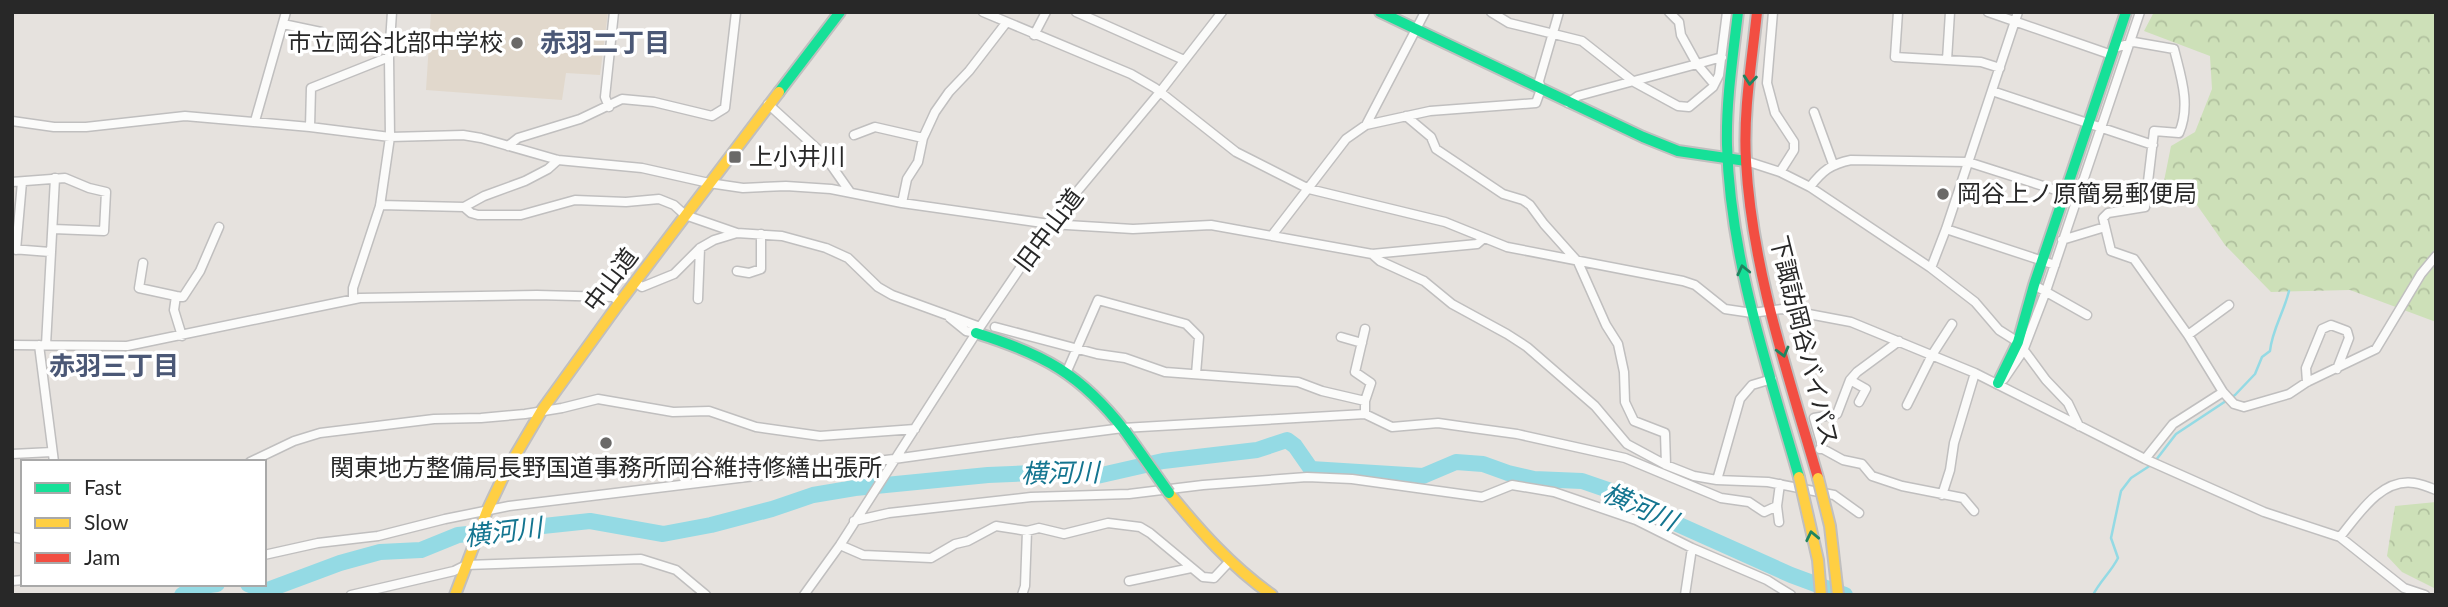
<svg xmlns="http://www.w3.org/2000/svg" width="2448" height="607" font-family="Lato,'Noto Sans JP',sans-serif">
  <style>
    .education { fill: #e1d8cc }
    .forest { fill: url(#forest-crowns) }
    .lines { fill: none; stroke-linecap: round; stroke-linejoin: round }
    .stream { stroke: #94dae4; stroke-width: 2.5 }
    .river { stroke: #94dae4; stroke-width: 16 }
    .street-casing { stroke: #c0bfbf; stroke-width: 11 }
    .fast-casing { stroke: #c0bfbf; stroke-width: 14 }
    .slow-casing { stroke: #c0bfbf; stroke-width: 14 }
    .jam-casing { stroke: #c0bfbf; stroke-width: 14 }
    .street { stroke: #fbfbfa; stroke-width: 8 }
    .fast { stroke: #16e098; stroke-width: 10 }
    .slow { stroke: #ffcf43; stroke-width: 10 }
    .jam { stroke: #f24e42; stroke-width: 10 }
    .fast-bridge-casing { stroke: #c0bfbf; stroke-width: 14; stroke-linecap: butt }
    .slow-bridge-casing { stroke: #c0bfbf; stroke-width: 14; stroke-linecap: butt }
    .fast-bridge { stroke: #16e098; stroke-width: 10 }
    .slow-bridge { stroke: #ffcf43; stroke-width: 10 }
    .oneway { stroke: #1f8460 }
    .poi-dot { fill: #6a6968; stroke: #fff; stroke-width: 2.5 }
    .labels { text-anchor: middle; stroke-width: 7; stroke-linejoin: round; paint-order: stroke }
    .poi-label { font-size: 24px; fill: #282828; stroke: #fff; text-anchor: start }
    .street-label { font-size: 24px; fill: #282828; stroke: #fff }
    .neighbourhood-label { font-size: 26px; font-weight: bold; fill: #4b5876; stroke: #fff }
    .water-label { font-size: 26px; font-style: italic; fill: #147590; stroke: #fff }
  </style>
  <defs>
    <pattern id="forest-crowns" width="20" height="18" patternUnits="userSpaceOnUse" patternTransform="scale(1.75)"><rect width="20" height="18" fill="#cde0b8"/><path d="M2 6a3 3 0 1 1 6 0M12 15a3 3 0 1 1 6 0" fill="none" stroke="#b0c09e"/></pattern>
  </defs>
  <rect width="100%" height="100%" fill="#e6e2de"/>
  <path class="education" d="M431 12H608L600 75 566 73 562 100 426 90Z"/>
  <path class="forest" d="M2154 12H2436V322L2350 290 2271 292 2225 245 2197 205 2160 201 2171 146 2195 132 2212 89 2210 56 2144 31Z
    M2436 502V589L2402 572 2387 556 2395 506Z"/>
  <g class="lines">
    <path class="stream" d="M2156 460 2176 434 2235 395 2255 374 2262 357 2270 351C2272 330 2284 312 2289 291
      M2093 595C2100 581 2111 572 2118 558L2111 538 2121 491 2131 478 2151 465"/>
    <path class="river" d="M248 584 265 591 340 563 380 552 421 550 458 535 590 521 663 534 711 525 772 509 813 495 855 488 988 475 1055 472 1079 467 1097 476 1163 461 1257 450 1287 440 1295 446 1311 469 1423 476 1456 462 1483 464 1508 473 1534 479 1582 481 1614 492 1666 519 1791 575 1845 595
      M182 595 195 587 217 584"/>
    <g class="street-casing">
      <path id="street" d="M983 12 1131 74 1155 88 1236 152 1309 189 1445 222 1507 247 1683 281 1695 285 1725 309 1752 313 1782 309 1851 322 1975 373 2145 459 2264 512 2340 537 2404 588 2425 595
        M1076 12 1184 60
        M1491 12 1509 23 1582 41 1634 82 1678 106 1689 107 1713 87 1719 75 1727 12
        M1669 12 1679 22 1681 35 1697 64 1722 57
        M1773 12 1767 83 1775 113 1794 142V150L1780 172
        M1898 12 1895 57 1981 62 2000 68
        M1988 12 2112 55
        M283 24 321 32
        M1034 35 1046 12
        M2115 48 2134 42 2174 49C2181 77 2191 105 2179 133L2154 131 2145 207 2108 213 2103 218 2111 251 2134 259 2188 335 2223 392 2234 404 2244 407 2289 394 2307 382 2376 349 2421 274 2436 256
        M1947 60 1950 12
        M1992 91 2153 145
        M1568 103 1578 96 1697 64 1714 84
        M768 104 824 155 850 192
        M609 107 605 97 614 12
        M1814 112 1833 164
        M1406 116 1431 137 1436 149 1503 194 1523 200 1530 205 1544 224 1578 262 1606 325 1618 344 1624 372 1625 402 1634 421 1665 433 1666 465
        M12 121 54 127H86L185 116 310 127 390 137 463 135 481 138 558 160 642 168 709 183 743 188 786 186 831 189 902 203 1050 224 1133 229 1211 225 1372 254 1477 244 1484 238
        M255 121 286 12
        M1366 125 1425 12
        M310 127 311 88 389 57
        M854 135 875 127 923 138
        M508 146 518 138 580 119 622 99 654 102 712 116 725 108 736 12
        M1746 161 1780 172 1810 187 1931 268 1975 302 1999 330 2018 342 2046 380 2068 403 2079 426
        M12 182 65 178 89 188 106 192 104 231 53 229
        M1810 187C1822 171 1831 164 1851 160L1968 162 2065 193
        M902 203 907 179 918 162 923 138 935 112 949 92 969 71 1006 23
        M380 205 464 207 484 196 525 181 548 169 558 160
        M464 207 471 213 478 215H521L575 200 626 202 659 199 674 205 685 215 737 233 782 236 826 248 848 258 878 287 892 295 980 327
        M1946 229 2055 265
        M1273 234 1346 139 1366 125 1430 111 1536 103 1541 89 1539 81 1559 12
        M2062 240 2105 227
        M12 249 50 252
        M16 250 22 182
        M1372 254 1380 261 1424 281 1452 304 1507 334 1527 347 1595 406 1627 444 1666 465 1694 476 1717 480 1768 482 1834 495 1859 513
        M143 263 139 288 176 296 174 310 182 336
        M1931 268 1946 229 2018 12
        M737 271 749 273 761 269V234
        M635 282 642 287 674 274 700 248 714 240 737 233
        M2034 285 2087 315
        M176 296 183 297 200 271 219 227
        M353 299V288L380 206 390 137 389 57 392 12
        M698 299 700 248
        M950 318 966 331 976 333
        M995 327 1097 354 1125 358 1165 372 1298 382 1322 391 1365 401V414
        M2188 335 2229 305
        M1341 337 1362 343
        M12 345 127 346 360 298 537 295 613 297 620 302
        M39 345 54 462
        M46 345 55 178
        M1067 371 1098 300 1186 324 1199 337 1196 374
        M2004 379 2023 351 2046 291 2140 12
        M2307 382 2306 368 2322 329 2331 325 2347 331 2349 338 2337 369
        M1365 401 1371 383 1355 372 1365 329
        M1859 402 1866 389 1850 380 1857 372 1899 341
        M1907 405 1932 355 1952 324
        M1820 449H1823L1814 418 1837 414 1850 380
        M1823 449 1843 460 1862 464 1872 476 1902 486 1963 498 1974 511
        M12 454 52 452
        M2145 459 2173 424 2223 392
        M250 462 294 441 320 433 434 419 481 418 525 414 562 408 598 399 673 412 709 411 756 427 820 436 915 429
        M1717 480 1740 399 1752 385 1772 379
        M1942 495 1950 470 1954 443 1975 373
        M854 521 889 513 1031 497 1129 494 1203 485 1307 477 1352 479 1482 497 1512 485 1554 492 1636 520 1692 548 1767 580 1791 595
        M1779 522 1777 506 1780 484
        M12 537 23 539
        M2340 537C2358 515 2381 478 2414 483 2421 484 2429 487 2436 490
        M840 545 863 555 931 558 955 544 968 541 996 526 1027 531 1039 528 1064 534 1108 523 1140 527 1150 533 1203 577 1214 578 1229 562
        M264 555 318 543 378 536 445 519 509 506 894 459 1037 439 1123 428 1365 414 1392 427 1438 423 1473 428 1517 434 1625 458 1721 498 1749 502 1764 512 1777 506
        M12 581 23 580
        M1129 581 1191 568
        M351 595 454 571 466 565 641 559 676 570 706 595
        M804 595 840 545 980 327 1050 224 1160 92 1222 12
        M1022 595 1025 586 1027 531
        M1685 595 1692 548"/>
    </g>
    <g class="fast-casing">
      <path id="fast" d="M1380 12 1643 137 1678 151 1746 161
        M1738 12C1733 56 1726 100 1727 145 1730 258 1768 369 1799 477
        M779 92 840 12
        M976 333C1043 354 1081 374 1125 431
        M1998 383 2018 342 2034 285 2126 12"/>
    </g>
    <g class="slow-casing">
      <path id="slow" d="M1169 493C1200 531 1232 567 1272 595
        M455 595 487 511 505 473 542 410 620 302 779 92"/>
    </g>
    <g class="jam-casing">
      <path id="jam" d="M1757 12C1752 61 1743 111 1746 161 1752 270 1788 374 1818 478"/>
    </g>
    <use href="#street" class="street"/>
    <use href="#fast" class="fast"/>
    <use href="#slow" class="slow"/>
    <use href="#jam" class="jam"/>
    <g class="fast-bridge-casing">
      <path id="fast-bridge" d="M1125 431 1169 493"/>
    </g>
    <g class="slow-bridge-casing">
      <path id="slow-bridge" d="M1799 477 1818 560 1821 595
        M1818 478 1830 526 1838 595"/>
    </g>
    <use href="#fast-bridge" class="fast-bridge"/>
    <use href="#slow-bridge" class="slow-bridge"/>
  </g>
  <defs><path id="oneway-chevron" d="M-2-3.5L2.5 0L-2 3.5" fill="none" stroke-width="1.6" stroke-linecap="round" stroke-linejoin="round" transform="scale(1.75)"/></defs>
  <g class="oneway">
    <use href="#oneway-chevron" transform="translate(1750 80) rotate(95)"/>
    <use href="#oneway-chevron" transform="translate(1743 270) rotate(-103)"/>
    <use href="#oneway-chevron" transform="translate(1783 352) rotate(75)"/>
    <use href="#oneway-chevron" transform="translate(1812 536) rotate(-102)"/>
  </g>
  <g class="poi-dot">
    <circle cx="517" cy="43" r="7"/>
    <rect x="728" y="150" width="14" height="14" rx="3.5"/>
    <circle cx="1943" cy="194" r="7"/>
    <circle cx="606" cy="443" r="7"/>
  </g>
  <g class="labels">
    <g class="poi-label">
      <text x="503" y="51" text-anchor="end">市立岡谷北部中学校</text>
      <text x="749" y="165">上小井川</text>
      <text x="1957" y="202">岡谷上ノ原簡易郵便局</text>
      <text x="606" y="476" text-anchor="middle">関東地方整備局長野国道事務所岡谷維持修繕出張所</text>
    </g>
    <g class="street-label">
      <text transform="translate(1049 230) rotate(-53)" y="8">旧中山道</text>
      <text transform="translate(611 280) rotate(-53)" y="8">中山道</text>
      <text transform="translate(1804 341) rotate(76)" y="8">下諏訪岡谷バイパス</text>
    </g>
    <g class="neighbourhood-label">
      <text x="605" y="52">赤羽二丁目</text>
      <text x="114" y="375">赤羽三丁目</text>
    </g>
    <g class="water-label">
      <text transform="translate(1060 473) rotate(-1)" y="9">横河川</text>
      <text transform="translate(1640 507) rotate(24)" y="9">横河川</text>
      <text transform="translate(503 532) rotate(-7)" y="9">横河川</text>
    </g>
  </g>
  <rect width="2448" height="607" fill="none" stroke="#282828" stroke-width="28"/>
  <rect x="21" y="460" width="245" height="126" fill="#ffffff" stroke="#a9a9a9" stroke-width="2"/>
  <rect x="35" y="483" width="35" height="10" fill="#16e098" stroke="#a9a9a9" stroke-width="2"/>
  <text x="84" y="495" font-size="21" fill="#282828">Fast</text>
  <rect x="35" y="518" width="35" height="10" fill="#ffcf43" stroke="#a9a9a9" stroke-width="2"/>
  <text x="84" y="530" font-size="21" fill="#282828">Slow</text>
  <rect x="35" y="553" width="35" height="10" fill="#f24e42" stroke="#a9a9a9" stroke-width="2"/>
  <text x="84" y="565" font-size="21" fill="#282828">Jam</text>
</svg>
